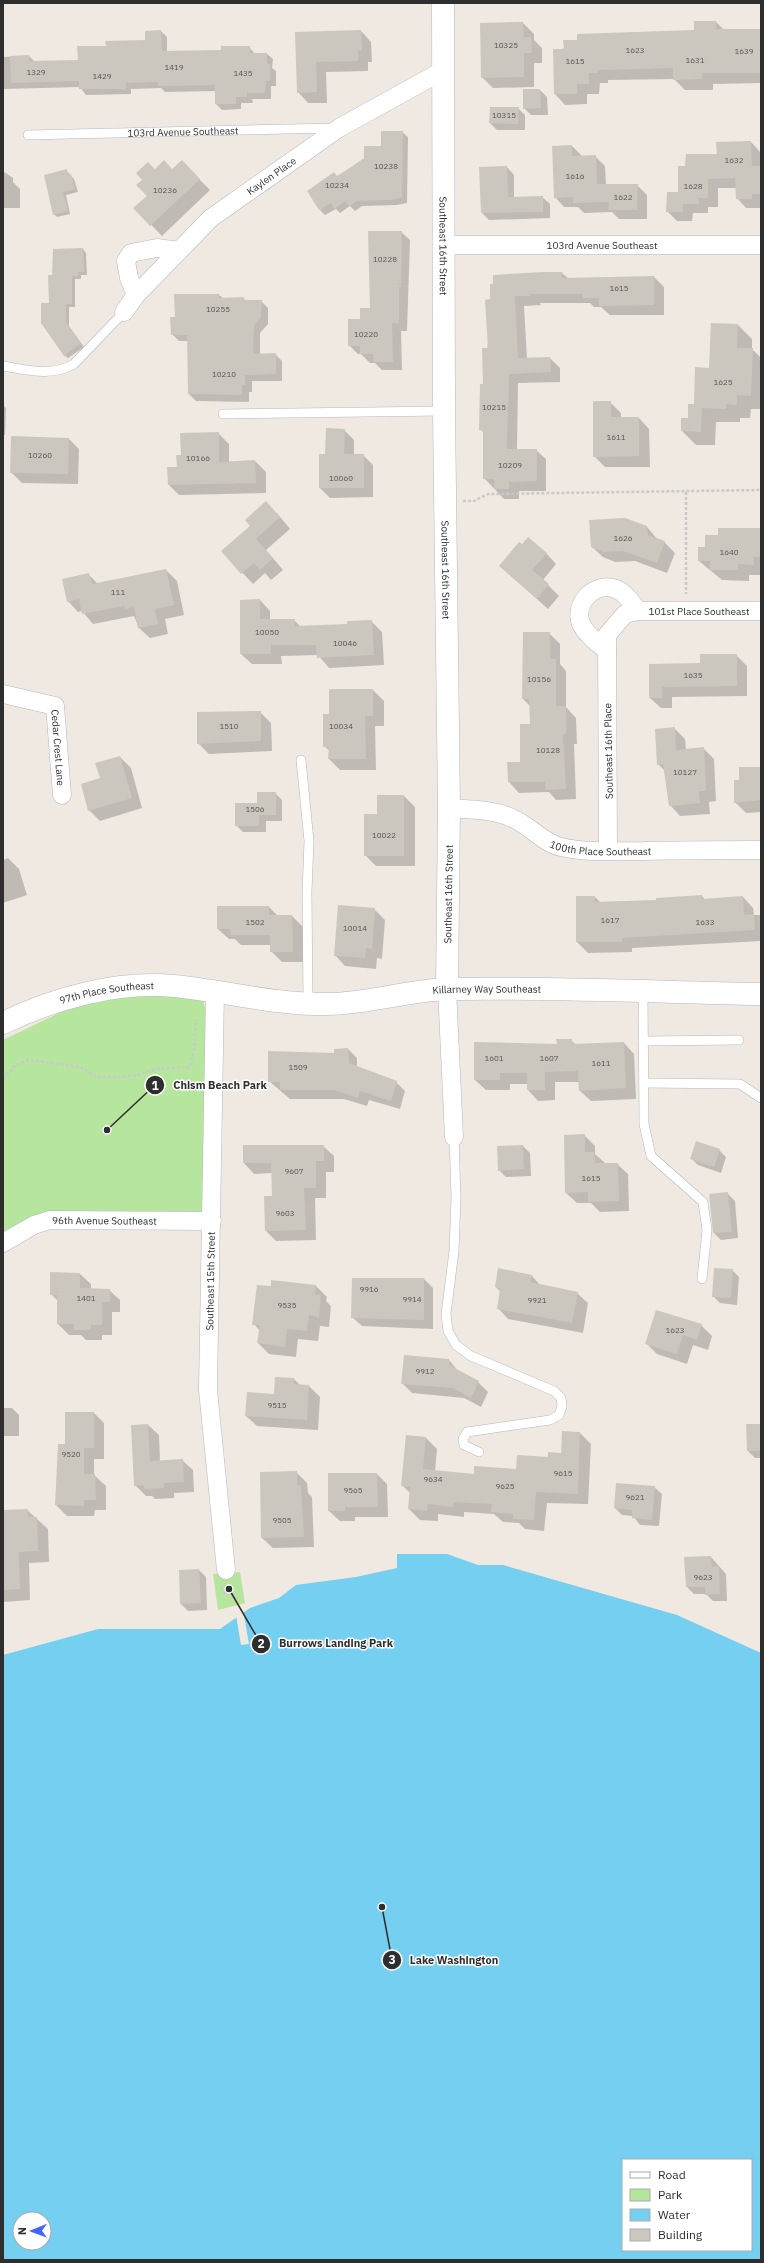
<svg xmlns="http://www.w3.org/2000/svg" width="764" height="2263" font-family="'IBM Plex Sans',sans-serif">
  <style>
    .green { fill: #b6e59e }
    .water { fill: #75cff0; fill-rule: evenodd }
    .pier { fill: #efe9e1 }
    .shadow { fill: #0003 }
    .building { fill: #cbc7bf }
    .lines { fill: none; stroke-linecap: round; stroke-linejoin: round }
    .service-casing { stroke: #b4b7c1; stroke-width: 10 }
    .minor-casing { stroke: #b4b7c1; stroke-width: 19 }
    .tertiary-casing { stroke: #b4b7c1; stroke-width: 23 }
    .path { stroke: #c9c9c9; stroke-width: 2.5; stroke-dasharray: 3 2; stroke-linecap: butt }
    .service { stroke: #fff; stroke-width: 9 }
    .minor { stroke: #fff; stroke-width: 18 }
    .tertiary { stroke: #fff; stroke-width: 22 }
    .labels { text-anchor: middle; stroke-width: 3; stroke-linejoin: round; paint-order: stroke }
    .number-label { font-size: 8px; fill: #555452 }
    .street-label { font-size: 10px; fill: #2e2e2e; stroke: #fff }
    .leader { fill: none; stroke: #2e2e2e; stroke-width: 1.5 }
    .callout-dot { fill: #2e2e2e; stroke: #fff; stroke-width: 1.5 }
    .mark-label { font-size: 12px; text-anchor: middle; font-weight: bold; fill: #fff }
    .callout-label { font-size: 11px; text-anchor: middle; font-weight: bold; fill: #2e2e2e; stroke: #fff; stroke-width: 3; stroke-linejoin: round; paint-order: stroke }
  </style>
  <rect width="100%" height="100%" fill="#efe9e1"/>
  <path class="green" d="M107 990 204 997V1007L212 1008V1221L68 1219 3 1243V1040Z
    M240 1572 245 1603 218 1610 213 1574Z"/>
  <path class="water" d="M397 1554H447L478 1565H503L677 1615 761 1653V2260H3V1655L98 1629H220L250 1608 279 1598 296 1585 356 1577 397 1568ZM623 2160H751V2250H623ZM20 2219H44V2243H20Z"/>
  <path class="pier" d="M243 1610 249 1644 241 1645 236 1615Z"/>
  <path class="shadow" d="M716 22 724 30 761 31V83L713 84V90H685L674 79 608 80V83H600L599 94H587V104L565 105 555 94 554 50 695 31Z
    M523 23 534 34V40L542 48V63H534V87L493 88 482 77Z
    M161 31 167 37V52L222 51 249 47 255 54H267L273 59 272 68 276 71V86H271V99H252L253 103H241V109L222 110 216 104V91L165 92 161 88 131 89V94L86 95 80 87 4 89 3 95V50V57L29 56 35 62 79 61 107 47 146 41Z
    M361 31 371 42 372 62H368V71L326 72 327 103H308L298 92 296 33Z
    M540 90 547 97 548 115H531L524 108Z
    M518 108 525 115V130H497L490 123Z
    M402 132 408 137 407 203 397 205 362 206 355 211 350 206 340 213 336 209 325 215 320 210 337 177Z
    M751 142 760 152 761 208H746L737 198 736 188H718V207H708V213H693L692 221H677L667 211 679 193 686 167Z
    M572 146 582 156H595L605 166 606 185H637L647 195V219H619L612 212 584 213 578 207H564L555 197Z
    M507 167 514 175V198L542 197 550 204V218L489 220 482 213Z
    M66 170 74 179 78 192 66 195 70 214 57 217 54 214Z
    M155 170 192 172 210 190 162 236 135 208 148 196Z
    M3 171 13 178V182L20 189V208H3Z
    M401 232 410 240 407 331H401L402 370H382L375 363H370L361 354H358L349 345 371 308Z
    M83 249 86 253 87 275H81V279H75V307H69V326L84 347 68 358 64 355 50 304 53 276Z
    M562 273 569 279 654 277 664 287V315H610L601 307H594L590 303H540L541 305 524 306 527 359 550 358 560 368V382L518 383 517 450H536L546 459V491H519V499H504L484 478V433L480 429 494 276Z
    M219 295 223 298H243L246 301H261L268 308V324L260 333V355L275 354 282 361V381H252V392H249V402L196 401 189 394 188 341H179L172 334 176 318Z
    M3 298 4 326H3Z
    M738 325 752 339V349L761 358V409H751L750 418H740V422H716L715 445H696L682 431 710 369Z
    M610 402 621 413V418H639L649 429 650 467H605L594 456Z
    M3 405 6 408 5 435H3Z
    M344 430 354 440V455H363L373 465V497L330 498 320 488 326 455Z
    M218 433 229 444V462L255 461 266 472V493L179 495 169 485 182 456Z
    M69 439 79 449 78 484 22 483 11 472Z
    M277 513 290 529 266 550 283 570 271 580 265 573 253 584 223 552Z
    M647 527 658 540 664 542 675 553 667 573 635 561 615 562 603 557 592 547Z
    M761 529V575H749V581L722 580 699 561 706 548 719 536Z
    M546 553 556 564 543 580 559 596 548 609 500 566Z
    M166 570 177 581 184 615 165 619 168 634 150 638 139 628 134 616 93 624 82 611 78 612 68 601 89 575 98 584Z
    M260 600 270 611V620H294L301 627 348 625 371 621 382 632 384 665 329 668 318 655 281 656 282 664H252L241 654Z
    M549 633 560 644V664L566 671V707L576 718 577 744H574L576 799 556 800 549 792 519 793 509 782 521 763 531 725 530 706 523 699Z
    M736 655 747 666V696L672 697V708H661L650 698V665L701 664Z
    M373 690 384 701V726H375L376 770H340L329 759 330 751 324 746 330 715Z
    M260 712 271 723 272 751 209 754 198 743Z
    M674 728 685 739 686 750 703 748 714 759 716 801 709 802 710 814 680 816 670 805 665 771 658 764Z
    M120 757 131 768 142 808 100 821 89 810 101 779Z
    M761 768V812L746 813 735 802 740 781Z
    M275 793 282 800V821H266V832H243L236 825 258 804Z
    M404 796 415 807V866H376L365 855 378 815Z
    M8 858 19 869 27 895 3 903V860Z
    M702 896 705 900 743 897 753 908 754 915H761V941L632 948V952L588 953 577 942V897H595L600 902 657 901Z
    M269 907 278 916H292L303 927V962H282L271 951V945H241L235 939H229L218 929Z
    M374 909 385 920 382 959 377 958 376 969 345 966 335 955Z
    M571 1040 576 1045 624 1043 634 1054 636 1099 591 1101 580 1091V1082H555V1100L538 1101 528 1090V1084H510V1090H486L475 1080Z
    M348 1049 357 1058V1067L396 1082 405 1091 400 1109 369 1100 367 1106 344 1099H290L269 1081Z
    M584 1135 595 1146V1154L605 1163 617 1164 628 1174 629 1211 600 1212 591 1203H577L566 1193Z
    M323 1146 334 1156V1172H326V1198H315L316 1240 276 1241 266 1231 273 1197 272 1173 254 1174 244 1163Z
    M523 1146 530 1153 531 1176 506 1177 499 1170Z
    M719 1150 726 1157 721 1173 698 1165 691 1158Z
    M728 1194 735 1201 738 1238 721 1240 714 1233Z
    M732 1270 739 1277 737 1305 720 1303 713 1296Z
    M80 1274 91 1284V1289L109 1290 120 1300V1312H112V1335H102V1340H86L81 1335H69L58 1324V1301L51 1294Z
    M531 1275 541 1286 577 1293 588 1303 583 1333 508 1319 498 1308 501 1292 496 1287Z
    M424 1279 433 1288V1329L362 1326 352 1317Z
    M316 1286 327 1297 326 1301 331 1306 329 1327 320 1326 318 1341 298 1339 296 1357 269 1354 258 1343 260 1331 254 1324 271 1287Z
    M701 1325 712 1336 708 1350 693 1345 687 1364 657 1354 646 1343Z
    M449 1360 459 1372 478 1382 488 1392 481 1407 464 1398 412 1393 402 1383Z
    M294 1379 301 1386H309L320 1397 318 1430 257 1426 246 1416Z
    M3 1408H12L19 1415V1436H3Z
    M94 1413 104 1423V1459H94V1475L106 1486V1510H95L94 1516H67L56 1505 59 1445H66Z
    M148 1425 159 1435 160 1461 182 1460 193 1470 194 1492 174 1493V1498L155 1499 152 1496H146L135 1485Z
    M759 1425 761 1458H755L748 1451Z
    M563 1432 580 1433 591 1444 588 1504 547 1503 544 1531 525 1529 519 1523 503 1522 494 1514 464 1512V1517L438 1514V1521L420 1520 409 1509 411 1494 402 1485 407 1437 426 1438 437 1449 435 1471 475 1475 517 1470 562 1454Z
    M296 1472 307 1483 308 1493 312 1497 314 1547 273 1548 262 1538Z
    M377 1474 387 1484 388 1517H355V1521H340L329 1511Z
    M654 1487 662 1494 659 1526 640 1525 633 1516 622 1515 615 1508Z
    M27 1510 48 1529 49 1562 29 1563 30 1600 3 1602V1511Z
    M711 1557 726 1574 727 1601H713L706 1594H694L687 1587 686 1558Z
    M199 1570 206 1577 207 1610 188 1611 181 1604Z"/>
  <path class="building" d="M694 21H716V29H761V73H702V79L673 80V68L598 70V73H589V84H577V94H554L553 49H564L563 40H577V34L694 30Z
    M523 22 524 37H531L532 53H524V77L481 78 480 23Z
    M161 30 162 51 221 50V46H250V53H267V64H270V81H266L265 93H247V97H236V104H215V85L158 86V82L126 83V89H79V81L11 83 10 56 29 55V61L78 60 77 46H106L105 41 145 40V31Z
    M361 30 362 51H358V61L316 62 317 92 297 93 295 32Z
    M523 89H540L541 108 523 109Z
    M490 107H519L518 124 489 123Z
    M381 131H403L402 197 391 200 357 201 349 206 345 201 334 209 331 203 319 210 307 191 334 172 337 176 364 159V146H381Z
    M751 141 752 166H761V194H752V199H736L735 178 708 179V198H699V204H683V212H666L667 192H678V166H685L686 154H717L716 142Z
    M572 145V156L596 155 597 184H638L637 210H608L609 202 573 203V197L554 198 552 146Z
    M164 160 172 169 182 160 200 179 150 226 133 208 147 196 136 185 142 180 136 173 148 162 155 169Z
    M507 166 508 197 543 196V212L481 213 479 167Z
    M67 169 68 175 71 174 75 189 63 192 68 211 53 215 44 175Z
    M368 231H402L401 287H399V323H392L393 362H373V354H360V346H348V319H360V308H370Z
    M83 248 84 272H78V276H72V304H66V322L81 343 64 356 41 323V303H49L48 275H52L53 249Z
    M543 272H562V278L654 276V305L599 306V298H583V294H531V296H515L518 358 550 357 551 372 509 374 507 449H537V481L509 482V489H494V479H483V430H479L480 384H483L482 348H488L485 300 490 299V284H493V275Z
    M174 294H219V298L244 297V300H262L261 317 254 326 253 354 276 353V374L245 375V385H242V395L188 394 187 335H171L170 317H175Z
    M711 323 738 324 737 348H753L751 396 737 395V405L726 404V409L702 408 701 432 681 431V418H688V404H694L695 367 709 368Z
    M593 401H611V417H639V456L593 457Z
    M326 428 345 429 344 454H364V488H319V454H325Z
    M219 432V462L255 460 256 483 168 485 167 467H177L176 455H181L180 433Z
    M11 436 69 438 68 474 10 473Z
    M266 501 280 517 256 539 273 558 260 570 254 563 241 574 221 551 250 526 245 520Z
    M625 518 647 526 648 535 665 541 657 563 623 551 604 552 591 547 589 520Z
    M718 528H761V557H754V565L738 564V570H710V561H698V547H705V535H718Z
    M528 537 547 553 532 570 549 584 537 599 499 566 519 542 522 544Z
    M166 569 174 605 155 609 158 624 138 628 134 607 125 609 124 606 82 614 79 599 67 602 62 579 89 573 92 584Z
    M260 599V619H295V626L347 624V621L372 620 374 655 317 658 316 645H271V654H240V600Z
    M523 632H550V659H556V706H566V734H563L566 789 545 790V782H508L507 762H520V724H530L529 699H522Z
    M700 654H737V686L662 687V698H649V664L700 663Z
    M329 689H373V716H365L366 759H328L329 747H323V714H329Z
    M261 711V741L197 744V712Z
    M675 727 676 750 704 747 706 791H699L700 803 669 806 663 764 657 765 655 729Z
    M120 756 132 798 88 811 81 784 100 778 95 763Z
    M739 767H761V800L734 803V780H739Z
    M257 792H276V815H259V826H235V803H257Z
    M377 795H404V856H364V814H377Z
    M702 895V899L743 896 744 915 754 914 755 930 622 938V942H576V896H595V902L656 900V898Z
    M338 905 375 908 372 949 366 948 365 958 334 956Z
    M217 906H269V915H292L293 952H270V935H230V929H217Z
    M556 1039H572V1044L624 1042 626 1088 579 1091 578 1071 545 1072V1090H527V1073H500V1080H474V1042L557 1044Z
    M348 1048 349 1063 397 1081 391 1101 360 1091 358 1098 334 1090H280V1082H268V1051L334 1053V1049Z
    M585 1134V1152H594L595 1163H618L619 1201 588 1202V1192L565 1193 564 1135Z
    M696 1141 720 1149 714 1167 690 1159Z
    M243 1145H324V1161H316V1188H304L306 1230 265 1231 264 1196H272L271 1163H243Z
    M523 1145 524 1169 498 1171 497 1146Z
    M728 1192 732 1232 713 1233 709 1194Z
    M498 1268 532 1275 530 1282 578 1292 572 1323 497 1309 500 1289 495 1287Z
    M714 1268 733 1269 731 1298 712 1297Z
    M50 1272 80 1273V1288L110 1289V1302H102V1325H91V1330H74V1324H57V1295H50Z
    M352 1278H424V1320L351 1318Z
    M271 1280 316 1285 315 1294 321 1295 319 1317 309 1315 307 1331 287 1329 285 1347 257 1343 260 1325H252L257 1285 271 1286Z
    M656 1310 702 1324 697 1340 683 1335 677 1354 645 1344Z
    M404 1355 449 1359V1365L479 1381 471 1398 453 1388 401 1384Z
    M275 1377 294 1378V1384L309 1385 307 1420 245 1416 247 1392 274 1394Z
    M65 1412H94V1448H84V1474H95L96 1500H84V1506L55 1505 58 1444H65Z
    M148 1424 150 1461 183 1459 184 1482 164 1483V1488L144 1489V1485L134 1486 131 1425Z
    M746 1424H760L761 1451H747Z
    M562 1431 580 1432 578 1494 536 1492 534 1520 513 1519V1514L491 1512 492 1504 454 1502 453 1507 428 1504 427 1511 408 1509 410 1487 401 1486 406 1435 426 1437 423 1469 474 1474V1466L516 1469 517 1455 548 1457V1452L561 1453Z
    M297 1471V1485H301L304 1537 261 1538 260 1472Z
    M328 1473H377L378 1507H345V1511H328Z
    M616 1483 655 1486 652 1520 632 1518V1510L614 1508Z
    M28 1509V1517H37L38 1551 19 1552 20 1589 3 1590V1510Z
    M711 1556 712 1567 719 1566 720 1594 705 1595V1587H686L684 1557Z
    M199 1569 201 1603 180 1604 179 1570Z"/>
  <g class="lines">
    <g class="service-casing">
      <g id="service">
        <path id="s1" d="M28 135 334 128"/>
        <path d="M3 366C28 370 51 377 74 364L124 312"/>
        <path d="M223 414 444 411"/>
        <path d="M301 760 309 841 307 892 308 1003"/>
        <path d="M643 992 644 1124 651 1156 703 1202 707 1230 702 1279"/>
        <path d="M643 1041 739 1040"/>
        <path d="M644 1083 740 1084 761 1098"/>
        <path d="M454 1137 456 1198 454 1251 446 1314 448 1331 456 1345 471 1356 554 1391 561 1398 562 1406 559 1415 550 1420 467 1432 463 1439 464 1445 479 1452"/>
      </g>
    </g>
    <g class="minor-casing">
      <g id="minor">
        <path id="s2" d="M444 245H761"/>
        <path d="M136 295 129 278 126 261 131 253 157 248 179 251"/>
        <path id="s3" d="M124 312 136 295 211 218 339 128 444 70"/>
        <path d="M607 651C598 643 586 635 581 624 573 603 595 581 616 589 626 593 632 603 638 611"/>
        <path id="s4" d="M3 694 55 706 62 795"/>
        <path id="s5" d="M449 808C470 810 493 809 512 818 529 825 543 843 561 847 587 853 616 851 643 851 682 850 722 850 761 850"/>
        <path id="s6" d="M608 851 607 635 625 614 638 611H761"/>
        <path d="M447 989 454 1137"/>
        <path d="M215 992 208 1390 226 1570"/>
        <path id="s7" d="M3 1243 34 1225 50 1220 212 1221"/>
      </g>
    </g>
    <g class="tertiary-casing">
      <g id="tertiary">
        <path id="s8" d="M443 3 444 411 449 808 447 989"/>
        <path id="s9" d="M3 1023C55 998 116 981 174 986 225 991 276 1005 327 1004 368 1004 408 990 449 989 553 987 657 992 761 994"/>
      </g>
    </g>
    <path class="path" d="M686 492V594
      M463 501H474L488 494 761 490
      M3 1079 16 1065 28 1060 80 1067 97 1077H117L137 1075 156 1069 190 1067 194 1050 196 1019
      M221 1587 225 1593 235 1595 238 1599"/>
    <use href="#service" class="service"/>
    <use href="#minor" class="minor"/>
    <use href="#tertiary" class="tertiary"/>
  </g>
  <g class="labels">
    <g class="number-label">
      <text x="506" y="48">10325</text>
      <text x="635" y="53">1623</text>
      <text x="744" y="54">1639</text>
      <text x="695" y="63">1631</text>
      <text x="575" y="64">1615</text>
      <text x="174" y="70">1419</text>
      <text x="36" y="75">1329</text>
      <text x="243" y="76">1435</text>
      <text x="102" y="79">1429</text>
      <text x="504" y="118">10315</text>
      <text x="734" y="163">1632</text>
      <text x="386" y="169">10238</text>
      <text x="575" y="179">1616</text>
      <text x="337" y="188">10234</text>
      <text x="693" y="189">1628</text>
      <text x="165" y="193">10236</text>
      <text x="623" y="200">1622</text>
      <text x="385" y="262">10228</text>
      <text x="619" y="291">1615</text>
      <text x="218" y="312">10255</text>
      <text x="366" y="337">10220</text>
      <text x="224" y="377">10210</text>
      <text x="723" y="385">1625</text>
      <text x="494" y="410">10215</text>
      <text x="616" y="440">1611</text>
      <text x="40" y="458">10260</text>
      <text x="198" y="461">10166</text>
      <text x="510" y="468">10209</text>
      <text x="341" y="481">10060</text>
      <text x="623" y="541">1626</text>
      <text x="729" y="555">1640</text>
      <text x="118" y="595">111</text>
      <text x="267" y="635">10050</text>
      <text x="345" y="646">10046</text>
      <text x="693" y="678">1635</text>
      <text x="539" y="682">10156</text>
      <text x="229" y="729">1510</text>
      <text x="341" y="729">10034</text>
      <text x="548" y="753">10128</text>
      <text x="685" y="775">10127</text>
      <text x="255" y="812">1506</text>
      <text x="384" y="838">10022</text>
      <text x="610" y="923">1617</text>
      <text x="255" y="925">1502</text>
      <text x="705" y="925">1633</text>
      <text x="355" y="931">10014</text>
      <text x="494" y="1061">1601</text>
      <text x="549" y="1061">1607</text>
      <text x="601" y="1066">1611</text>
      <text x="298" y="1070">1509</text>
      <text x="294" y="1174">9607</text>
      <text x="591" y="1181">1615</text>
      <text x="285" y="1216">9603</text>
      <text x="369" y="1292">9916</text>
      <text x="86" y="1301">1401</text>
      <text x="412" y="1302">9914</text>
      <text x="537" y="1303">9921</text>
      <text x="287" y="1308">9535</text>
      <text x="675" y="1333">1623</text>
      <text x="425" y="1374">9912</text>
      <text x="277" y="1408">9515</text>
      <text x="71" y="1457">9520</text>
      <text x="563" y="1476">9615</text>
      <text x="433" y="1482">9634</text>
      <text x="505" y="1489">9625</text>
      <text x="353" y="1493">9565</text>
      <text x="635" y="1500">9621</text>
      <text x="282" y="1523">9505</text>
      <text x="703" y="1580">9623</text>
    </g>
    <g class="street-label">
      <text dy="4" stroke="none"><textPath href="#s1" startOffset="155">103rd Avenue Southeast</textPath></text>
      <text dy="4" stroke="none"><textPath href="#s3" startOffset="202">Kaylen Place</textPath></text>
      <text dy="4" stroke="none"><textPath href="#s2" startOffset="158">103rd Avenue Southeast</textPath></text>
      <text dy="4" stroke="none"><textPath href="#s8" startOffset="243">Southeast 16th Street</textPath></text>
      <text dy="4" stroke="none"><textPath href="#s8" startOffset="567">Southeast 16th Street</textPath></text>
      <text dy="4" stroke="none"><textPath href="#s6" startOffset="318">101st Place Southeast</textPath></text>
      <text dy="4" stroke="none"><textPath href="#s4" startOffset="95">Cedar Crest Lane</textPath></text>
      <text transform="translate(608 751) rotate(-91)" y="4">Southeast 16th Place</text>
      <text dy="4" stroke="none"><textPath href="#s5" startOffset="161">100th Place Southeast</textPath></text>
      <text transform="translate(448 894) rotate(-89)" y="4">Southeast 16th Street</text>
      <text dy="4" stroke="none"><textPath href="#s9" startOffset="492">Killarney Way Southeast</textPath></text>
      <text dy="4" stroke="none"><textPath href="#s9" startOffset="109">97th Place Southeast</textPath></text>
      <text dy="4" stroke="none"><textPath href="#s7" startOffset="107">96th Avenue Southeast</textPath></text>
      <text transform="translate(210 1281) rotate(-89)" y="4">Southeast 15th Street</text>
    </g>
  </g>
  <path class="leader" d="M107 1130L155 1085M229 1589L261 1644M382 1907L392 1960"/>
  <g class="callout-dot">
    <circle cx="107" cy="1130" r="4"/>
    <circle cx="229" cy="1589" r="4"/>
    <circle cx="382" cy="1907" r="4"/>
    <circle cx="155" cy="1085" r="10"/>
    <circle cx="261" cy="1644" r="10"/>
    <circle cx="392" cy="1960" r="10"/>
  </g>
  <g class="mark-label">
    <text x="155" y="1090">1</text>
    <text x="261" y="1648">2</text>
    <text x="392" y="1964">3</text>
  </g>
  <g class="callout-label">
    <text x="220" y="1089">Chism Beach Park</text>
    <text x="336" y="1647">Burrows Landing Park</text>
    <text x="454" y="1964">Lake Washington</text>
  </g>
  <rect width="764" height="2263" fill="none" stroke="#2e2e2e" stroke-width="8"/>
  <rect x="622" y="2159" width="130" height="92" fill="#ffffff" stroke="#ababab"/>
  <rect x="630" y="2172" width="20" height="6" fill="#ffffff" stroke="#ababab"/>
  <text x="658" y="2179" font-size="12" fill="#2e2e2e">Road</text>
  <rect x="630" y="2189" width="20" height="12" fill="#b6e59e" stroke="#ababab"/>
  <text x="658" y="2199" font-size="12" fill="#2e2e2e">Park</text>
  <rect x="630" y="2209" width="20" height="12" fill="#75cff0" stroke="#ababab"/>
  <text x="658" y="2219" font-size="12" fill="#2e2e2e">Water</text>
  <rect x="630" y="2229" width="20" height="12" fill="#cbc7bf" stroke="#ababab"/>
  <text x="658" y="2239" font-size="12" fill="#2e2e2e">Building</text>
  <g transform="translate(32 2231) rotate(269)"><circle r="19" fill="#ffffff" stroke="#ababab"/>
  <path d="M0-3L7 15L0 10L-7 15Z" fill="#4264fb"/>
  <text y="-6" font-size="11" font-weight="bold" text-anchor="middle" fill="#2e2e2e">N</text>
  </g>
</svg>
